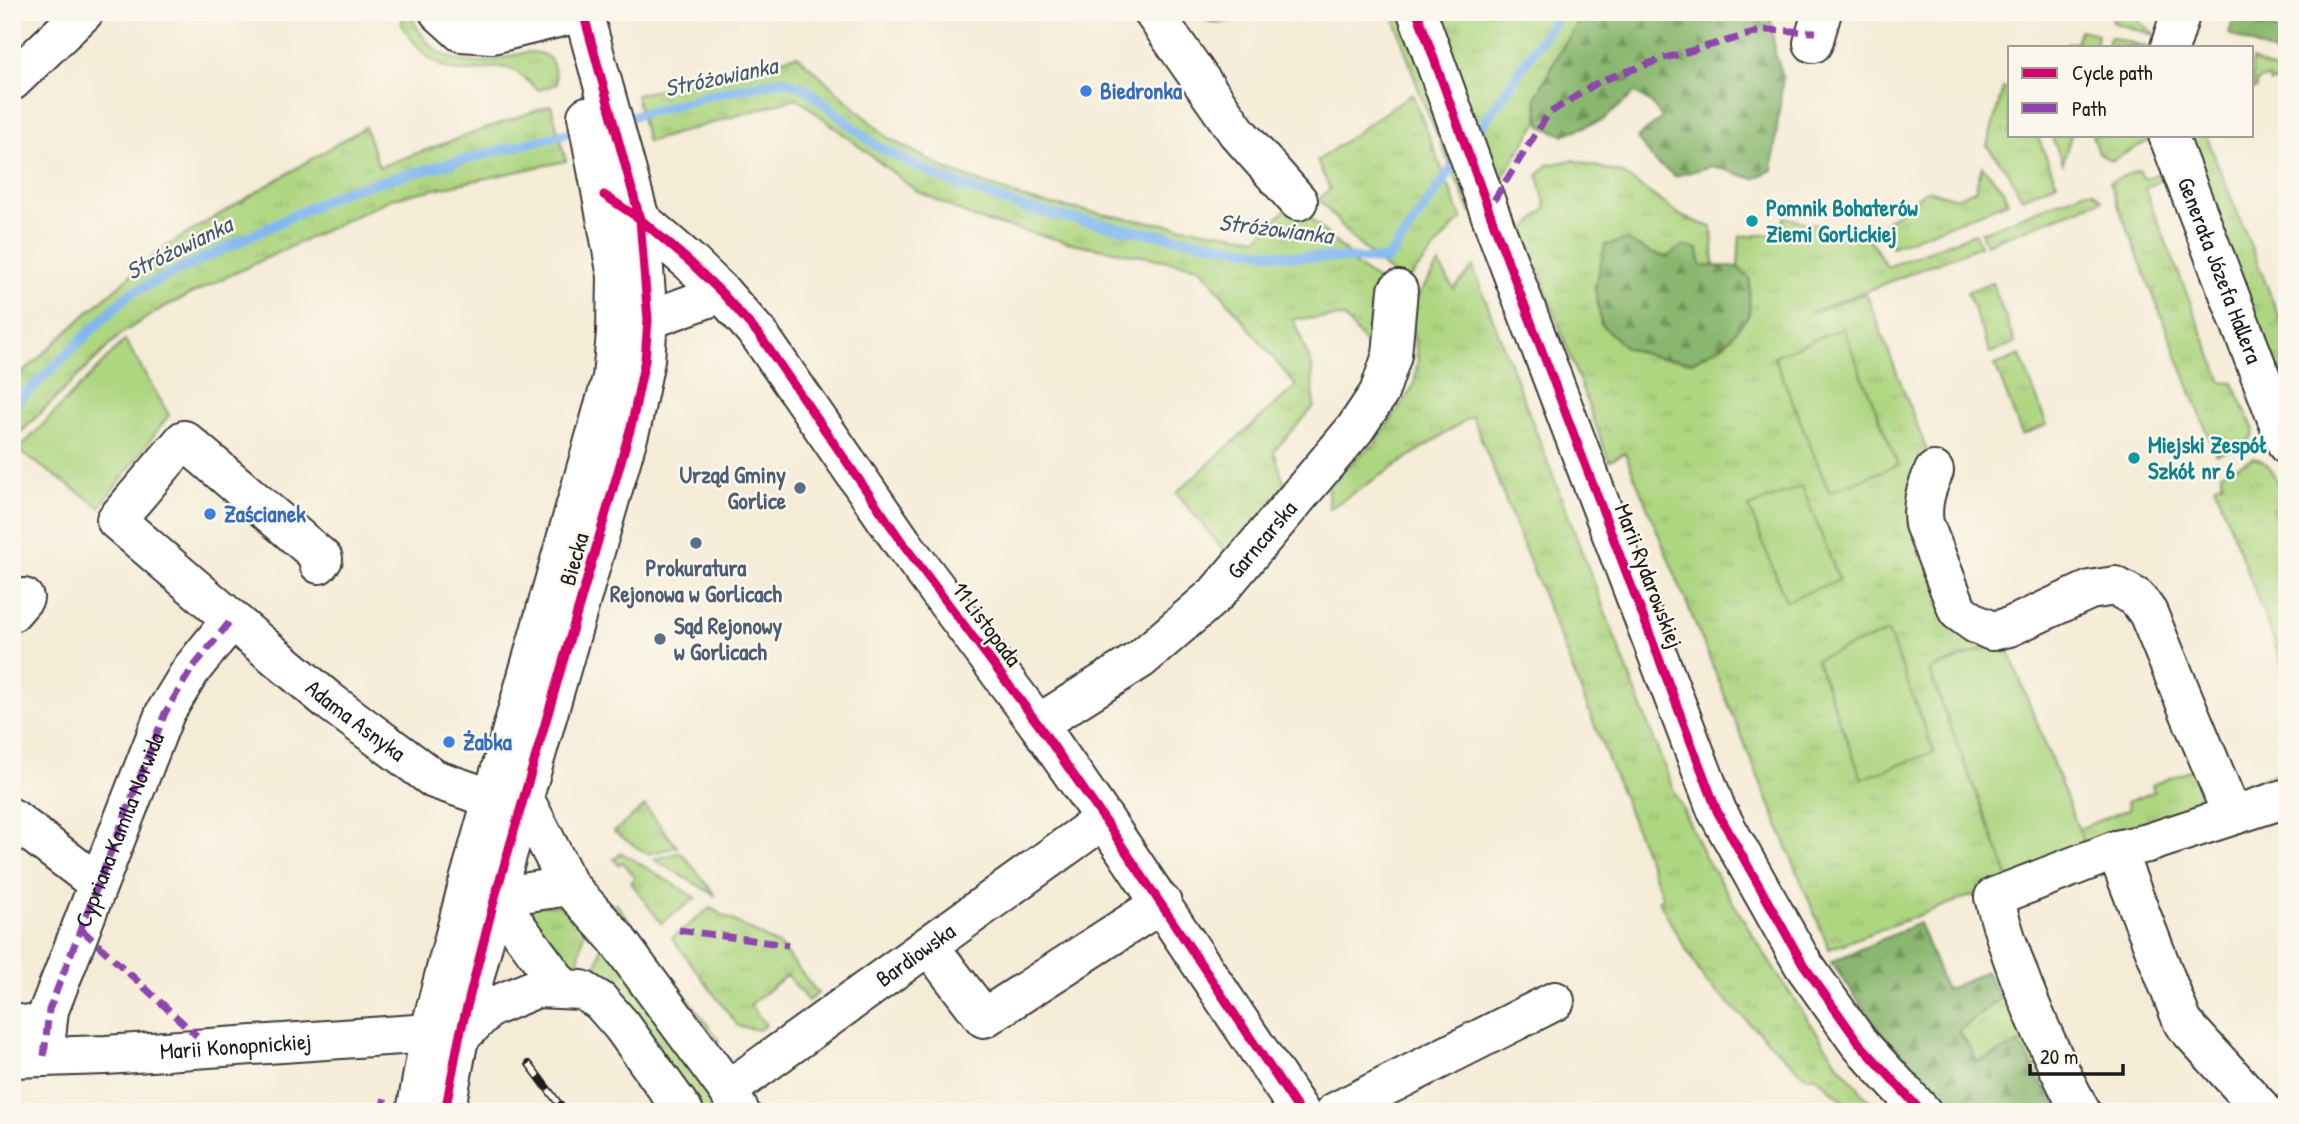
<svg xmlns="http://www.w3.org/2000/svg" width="2299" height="1124" font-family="'Patrick Hand',sans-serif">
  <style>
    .grass { fill: url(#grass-tufts); stroke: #65794e; stroke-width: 2 }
    .forest { fill: url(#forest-firs); stroke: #536a46; stroke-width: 2 }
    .park { fill: #aed681; stroke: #65794e; stroke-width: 2 }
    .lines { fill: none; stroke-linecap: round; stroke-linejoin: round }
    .stream { stroke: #81b7f0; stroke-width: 10 }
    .minor-casing { stroke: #3d3b38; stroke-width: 42 }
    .minor { stroke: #fff; stroke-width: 38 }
    .rail-casing { stroke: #1c1c1c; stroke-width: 8 }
    .rail { stroke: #fbf7ec; stroke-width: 5; stroke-dasharray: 16; stroke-linecap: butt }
    .quiet { stroke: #8e44ad; stroke-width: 7; stroke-dasharray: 14 7; stroke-linecap: butt }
    .cycleway-casing { stroke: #fbf7ec; stroke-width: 13 }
    .cycleway { stroke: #d6006c; stroke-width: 9 }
    .shop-dot { fill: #3f7fe0; stroke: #fbf7ec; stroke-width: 2.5 }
    .culture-dot { fill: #0f9aa8; stroke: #fbf7ec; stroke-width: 2.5 }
    .service-dot { fill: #5c6f8a; stroke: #fbf7ec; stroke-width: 2.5 }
    .labels { text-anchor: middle; stroke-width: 5; stroke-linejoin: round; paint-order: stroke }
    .shop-label { font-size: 23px; font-weight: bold; fill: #366cbe; stroke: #fbf7ec; text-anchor: start }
    .culture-label { font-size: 23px; font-weight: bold; fill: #0d838f; stroke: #fbf7ec; text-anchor: start }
    .street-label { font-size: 23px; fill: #1c1c1c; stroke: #fbf7ec }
    .service-label { font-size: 23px; font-weight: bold; fill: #4e5e75; stroke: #fbf7ec; text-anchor: end }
    .water-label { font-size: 24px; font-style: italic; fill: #445a71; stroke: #fbf7ec }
  </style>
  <defs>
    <pattern id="grass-tufts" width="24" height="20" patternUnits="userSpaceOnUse" patternTransform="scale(1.75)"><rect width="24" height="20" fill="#aed681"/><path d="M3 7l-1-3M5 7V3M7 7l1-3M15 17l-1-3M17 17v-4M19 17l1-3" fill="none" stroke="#95b76f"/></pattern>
    <pattern id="forest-firs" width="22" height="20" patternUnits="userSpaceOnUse" patternTransform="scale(1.75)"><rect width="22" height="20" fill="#8ab76f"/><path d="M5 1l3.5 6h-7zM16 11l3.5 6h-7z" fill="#70945a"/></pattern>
  </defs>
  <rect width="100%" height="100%" fill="#fbf7ec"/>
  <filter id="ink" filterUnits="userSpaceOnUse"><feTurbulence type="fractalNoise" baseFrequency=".0143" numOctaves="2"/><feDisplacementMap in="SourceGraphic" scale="14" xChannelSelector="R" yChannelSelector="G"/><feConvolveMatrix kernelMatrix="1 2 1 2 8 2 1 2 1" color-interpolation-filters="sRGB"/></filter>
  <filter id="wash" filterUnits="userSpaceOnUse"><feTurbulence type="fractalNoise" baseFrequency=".00686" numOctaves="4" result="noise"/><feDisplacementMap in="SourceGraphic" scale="28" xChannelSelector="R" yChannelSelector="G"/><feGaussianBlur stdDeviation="1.57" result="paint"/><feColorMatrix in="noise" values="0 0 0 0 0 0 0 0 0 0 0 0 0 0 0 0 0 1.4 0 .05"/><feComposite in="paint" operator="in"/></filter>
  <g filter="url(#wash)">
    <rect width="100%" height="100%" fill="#f5ecd7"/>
    <path class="grass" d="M406 12H410C425 51 454 69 496 60 512 56 533 46 549 58 555 63 555 76 557 84L539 90C531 84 522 75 513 70 503 65 492 68 481 70 440 77 424 57 402 26L403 15Z
      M1202 12H1253C1235 19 1218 29 1200 17Z
      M1392 12H1585L1559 53 1536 97 1539 120 1491 195 1471 213 1423 102Z
      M2116 12H2142L2139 22 2157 36 2112 22Z
      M2080 30 2098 34 2094 47H2065L2069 43H2076Z
      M2109 37 2147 47H2107Z
      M797 55 888 138 948 170 1032 201 1130 219 1258 238 1285 210 1305 213 1348 254 1354 264 1390 289 1388 348H1369L1344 317 1293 319 1312 366 1314 407 1274 451 1285 485 1235 563 1176 493 1296 386 1200 267 1071 243 976 219 915 190 797 98 647 142 636 95Z
      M2252 60 2285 75 2283 79 2270 83 2268 77 2256 82 2257 88 2252 90Z
      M2003 88 2010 90V135H2037L2057 183 2022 198 2009 173 1987 146Z
      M1412 93 1462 220 1454 226 1409 279 1397 278 1353 239 1319 199 1330 189 1317 161Z
      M551 105 566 161 393 198 164 307 121 334 12 441V383L85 315 160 250 365 127 379 167Z
      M2051 135H2071L2063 163Z
      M2092 135H2152L2154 138 2111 161 2097 151Z
      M2190 135H2206L2287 336V393L2182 138Z
      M1574 160 1623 174 1683 217 1712 227 1714 266 1738 267 1740 236 1781 234 1784 217 1869 238 1887 267 1975 233 1980 246 1810 313 1866 293 1929 456 1911 513 2005 641 1929 670 2010 881 1829 949 1625 453 1609 461 1524 231 1546 208 1538 175 1547 165Z
      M1982 166 2003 189 2008 202 1892 247 1885 222 1927 190 1956 198 1975 190Z
      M2139 170 2143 178 2145 179 2167 170 2158 182 2145 189 2222 382 2233 383 2254 430C2252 446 2229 450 2216 455L2109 182Z
      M2086 191H2093L2102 200 1986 244 1981 232Z
      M1439 264 1454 289 1473 267 1671 784 1705 857 1777 974 1839 1065 1879 1112H1855L1816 1076H1805L1705 981 1674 929 1659 900 1663 898 1472 416 1329 509 1327 481 1377 442 1414 385 1418 360 1409 309Z
      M1992 282 2015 343 1990 353 1967 292Z
      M2020 355 2047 425 2022 435 1995 365Z
      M2254 458C2274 461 2278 487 2284 504L2272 509 2287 551V676L2215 486 2223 482 2221 473Z
      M2192 769 2201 786 2195 812 2087 851 2078 829 2129 809 2127 802 2154 792 2152 785Z
      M2287 769V777L2249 792 2242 787Z
      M645 806 677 847 647 854 614 832Z
      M681 852 716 896 654 859Z
      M622 853 696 898 661 923 631 882 635 877 623 862 618 865 614 859Z
      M616 903 719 1040 712 1046 609 908Z
      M561 905 586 922 577 966 553 952 519 906Z
      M710 908 780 946 818 993 808 1001 787 975 750 1005 766 1025 759 1030 738 1026 672 938Z
      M603 939 726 1107 719 1112H700L594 978Z
      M2021 992 2048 1063 2032 1068 2020 1043 1978 1063 1959 1031 2000 999Z"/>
    <path class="forest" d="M1585 12H1767L1771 19 1775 53 1783 77 1772 170 1754 179 1713 166 1675 176 1654 161 1637 138 1662 118 1651 103 1635 93 1603 120 1563 135 1541 126 1536 97 1559 53Z
      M2235 12H2272L2268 27 2287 33V59L2229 34Z
      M1627 240 1651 253 1667 257 1683 245 1698 249 1701 266 1738 267 1750 279 1749 315 1725 344 1692 362 1655 357 1626 348 1601 324 1595 288 1605 245Z
      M1919 923 1946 990 1986 971 2000 999 1959 1031 1978 1062 2020 1043 2040 1081 2064 1112H1958L1881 1033 1831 962Z"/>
    <path class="park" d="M1843 328 1898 465 1829 492 1774 356Z
      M125 340 169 415 100 507 18 450Z
      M1802 486 1839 580 1786 601 1749 507Z
      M1888 632 1934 752 1862 779 1816 659Z
      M2005 641 2087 851 2010 881 1929 670Z"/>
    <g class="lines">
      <path class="stream" d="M621 119 715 94 784 80 808 90 876 146 946 180 1027 209 1124 229 1289 256 1387 260 1460 157
        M1473 139 1560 12
        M12 407 129 294 347 190 583 129"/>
    </g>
  </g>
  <g filter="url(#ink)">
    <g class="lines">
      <g class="minor-casing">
        <g id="minor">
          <path d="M439 12 461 32 492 34 582 12"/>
          <path d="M1153 12 1237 132 1298 201"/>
          <path d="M1417 12 1496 230 1717 811 1803 964 1859 1043 1922 1112"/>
          <path d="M1813 43 1822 12"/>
          <path d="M2170 47 2181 12"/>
          <path d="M12 81 84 12"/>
          <path id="s1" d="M2168 135 2287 445"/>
          <path d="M604 195 640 219 690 262 722 293 760 336 904 545 1038 724 1104 819 1300 1112"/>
          <path d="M648 320 722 293"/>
          <path d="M1934 471C1926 489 1921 504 1924 524L1958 611 1976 624 1992 631 2009 627 2090 590 2115 586 2137 598 2148 613 2232 815"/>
          <path id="s2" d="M319 564 323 559 184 440 116 520 251 636 329 701 365 728 434 779 493 799"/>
          <path d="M12 612 24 598"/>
          <path id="s3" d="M1038 724 1141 659 1216 594 1355 429 1379 393 1392 355 1398 290"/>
          <path d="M524 798 569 886 615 937 728 1090 740 1112"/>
          <path d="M12 818 97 883"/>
          <path d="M2116 850 2183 1023 2264 1112"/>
          <path d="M475 890 495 897 569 886"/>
          <path d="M495 897 563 989"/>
          <path d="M929 946 984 1018 1162 903"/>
          <path d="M12 1023 47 1028"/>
          <path d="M459 1038 489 1008 537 988 582 990 600 1001 622 1026 684 1112"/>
          <path d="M44 1056 49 1010 165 713 191 670 232 619"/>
          <path id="s4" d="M12 1058 106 1055 430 1033 454 1037"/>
          <path id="s5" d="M728 1090 1104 819"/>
          <path d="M416 1112 432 1023 467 888 612 378 616 333 617 276 587 116"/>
          <path d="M445 1112 459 1038 495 897 632 423 645 360 648 320 640 219 583 12"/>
          <path d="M1335 1112 1555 1001"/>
          <path d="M2081 1112C2045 1044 2013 971 1994 897L2116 850 2148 843 2287 798"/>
        </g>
      </g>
      <use href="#minor" class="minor"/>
      <g class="rail-casing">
        <path id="rail" d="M529 1064 565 1112"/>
      </g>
      <use href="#rail" class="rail"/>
      <g class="quiet">
        <path d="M1494 200 1548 114 1600 81 1665 58 1765 30 1816 32"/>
        <path d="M82 930 197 1036"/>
        <path d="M679 930 788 945"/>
        <path id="s6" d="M44 1056 49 1010 165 713 191 670 232 619"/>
        <path d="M382 1112 385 1096"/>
      </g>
      <g class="cycleway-casing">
        <path id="cycleway" d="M1417 12 1496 230 1717 811 1803 964 1859 1043 1922 1112
          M604 195 640 219 690 262 722 293 760 336 904 545 1038 724 1104 819 1300 1112
          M445 1112 459 1038 495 897 632 423 645 360 648 320 640 219 583 12"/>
      </g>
      <use href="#cycleway" class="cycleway"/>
    </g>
  </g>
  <g class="shop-dot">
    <circle cx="1086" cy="91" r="7"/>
    <circle cx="210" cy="514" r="7"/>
    <circle cx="449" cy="742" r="7"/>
  </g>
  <g class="culture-dot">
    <circle cx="1752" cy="221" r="7"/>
    <circle cx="2134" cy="458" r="7"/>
  </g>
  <g class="service-dot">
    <circle cx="800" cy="488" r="7"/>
    <circle cx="696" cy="543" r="7"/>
    <circle cx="660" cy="639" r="7"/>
  </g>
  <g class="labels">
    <g class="shop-label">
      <text x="1100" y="99">Biedronka</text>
      <text x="224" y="522">Zaścianek</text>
      <text x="463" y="750">Żabka</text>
    </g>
    <g class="culture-label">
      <text x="1766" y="216">Pomnik Bohaterów<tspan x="1766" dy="26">Ziemi Gorlickiej</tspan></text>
      <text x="2148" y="453">Miejski Zespół<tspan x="2148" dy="26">Szkół nr 6</tspan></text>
    </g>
    <g class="street-label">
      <text dy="8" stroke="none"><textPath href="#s1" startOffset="145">Generała Józefa Hallera</textPath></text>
      <text dy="8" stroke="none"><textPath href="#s3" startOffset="292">Garncarska</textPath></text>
      <text transform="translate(574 559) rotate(-74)" y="8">Biecka</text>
      <text transform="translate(1649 576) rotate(69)" y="8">Marii Rydarowskiej</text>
      <text transform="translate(987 624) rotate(53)" y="8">11 Listopada</text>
      <text dy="8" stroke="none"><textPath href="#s2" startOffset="607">Adama Asnyka</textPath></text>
      <text dy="8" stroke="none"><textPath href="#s6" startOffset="240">Cypriana Kamila Norwida</textPath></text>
      <text dy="8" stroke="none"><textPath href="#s5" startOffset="231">Bardiowska</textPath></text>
      <text dy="8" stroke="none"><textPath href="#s4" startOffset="224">Marii Konopnickiej</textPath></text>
    </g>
    <g class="service-label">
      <text x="786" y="483">Urząd Gminy<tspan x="786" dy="26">Gorlice</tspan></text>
      <text x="696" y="576" text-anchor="middle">Prokuratura<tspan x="696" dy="26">Rejonowa w Gorlicach</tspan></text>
      <text x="674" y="634" text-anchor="start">Sąd Rejonowy<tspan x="674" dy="26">w Gorlicach</tspan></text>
    </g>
    <g class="water-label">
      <text transform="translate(721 77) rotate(-12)" y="8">Stróżowianka</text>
      <text transform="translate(1276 229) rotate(7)" y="8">Stróżowianka</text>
      <text transform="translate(179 248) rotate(-26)" y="8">Stróżowianka</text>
    </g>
  </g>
  <rect width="2299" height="1124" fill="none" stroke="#fbf7ec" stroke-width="42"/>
  <rect x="2008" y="46" width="245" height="91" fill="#fbf7ec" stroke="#a29f99" stroke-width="2"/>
  <rect x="2022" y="68" width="35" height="10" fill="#d6006c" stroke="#a29f99" stroke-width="2"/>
  <text x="2072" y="80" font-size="21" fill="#1c1c1c">Cycle path</text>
  <rect x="2022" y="103" width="35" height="10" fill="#8e44ad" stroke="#a29f99" stroke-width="2"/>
  <text x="2072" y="116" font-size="21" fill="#1c1c1c">Path</text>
  <path d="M2030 1064v10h93v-10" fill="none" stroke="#1c1c1c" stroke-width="3.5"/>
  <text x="2040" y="1064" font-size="21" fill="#1c1c1c" stroke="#fbf7ec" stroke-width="5" paint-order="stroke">20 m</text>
</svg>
